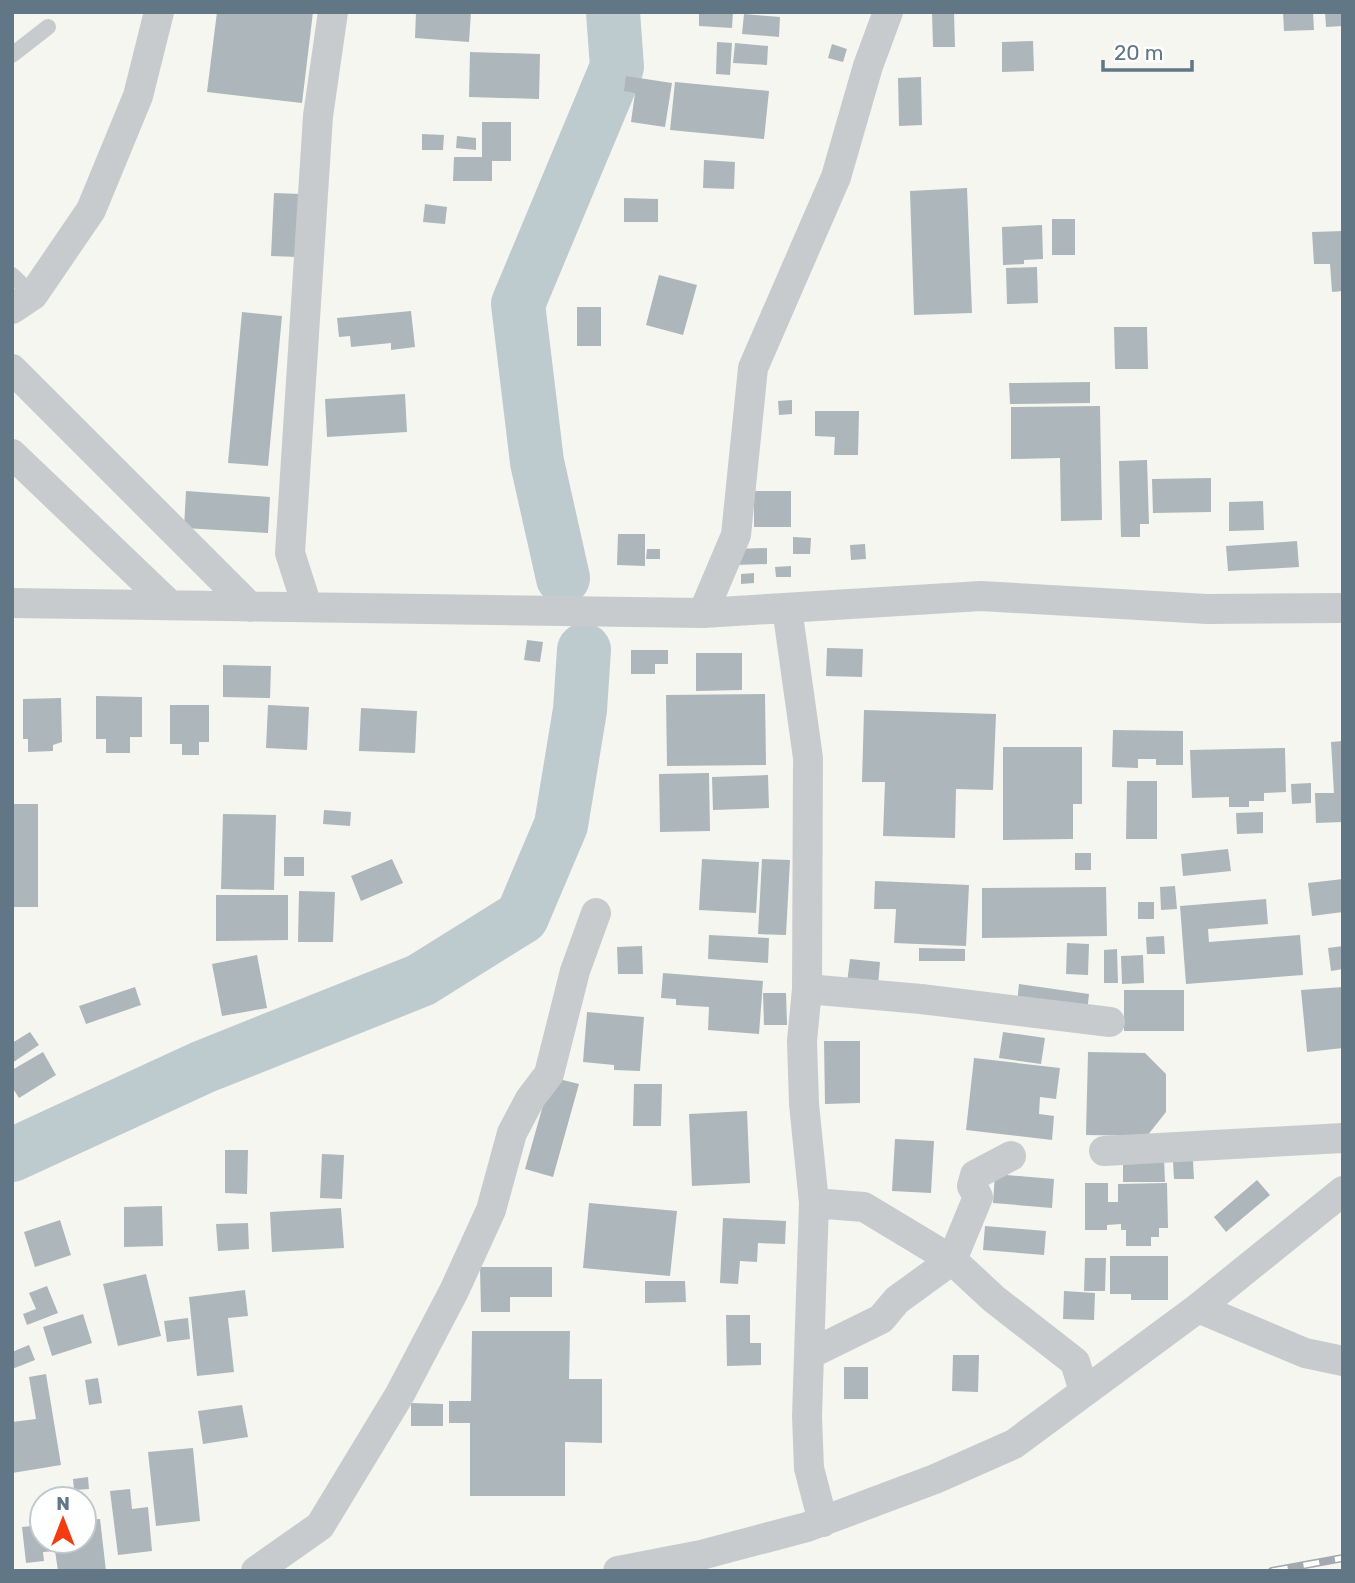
<svg xmlns="http://www.w3.org/2000/svg" width="1355" height="1583" font-family="Rubik,sans-serif">
  <style>
    .lines { fill: none; stroke-linecap: round; stroke-linejoin: round }
    .river { stroke: #bdcbcf; stroke-width: 54 }
    .building { fill: #adb6ba }
    .service { stroke: #c8cbce; stroke-width: 16 }
    .minor { stroke: #c8cbce; stroke-width: 30 }
    .rail-casing { stroke: #a3aaaf; stroke-width: 8 }
    .rail { stroke: #fff; stroke-width: 5; stroke-dasharray: 16; stroke-linecap: butt }
  </style>
  <rect width="100%" height="100%" fill="#f6f6f1"/>
  <g class="lines">
    <path class="river" d="M563 578 537 462 518 304 617 67 613 12
      M12 1155 203 1067 421 980 522 917 561 825 580 710 584 650"/>
  </g>
  <path class="building" d="M217 12H313L302 103 207 92Z
    M416 12H471L469 42 415 38Z
    M699 12H733L732 28 699 26Z
    M932 12H954L955 47H933Z
    M1283 12H1313L1314 30 1284 31Z
    M1325 12H1343V26L1326 27Z
    M744 14 780 17 779 37 742 34Z
    M1033 41 1034 71 1002 72V42Z
    M717 42 732 43 730 75 716 74Z
    M735 43 768 46 767 65 733 63Z
    M832 44 847 49 843 62 828 58Z
    M470 52 540 54 539 99 469 97Z
    M626 76 672 83 665 127 631 122 635 93 624 91Z
    M921 77 922 125 899 126 898 78Z
    M675 82 769 91 764 139 670 130Z
    M482 122H511V161H492V181H453L454 157H482Z
    M422 134 444 135 443 150H422Z
    M457 136 476 138V150L456 148Z
    M704 160 735 162 734 189 703 188Z
    M967 188 972 313 914 315 910 191Z
    M274 193 301 194 298 257 271 256Z
    M624 198 658 199V222H624Z
    M425 204 447 207 445 224 423 222Z
    M1052 219H1075V255H1052Z
    M1042 225 1043 259 1024 260V264L1003 265 1002 227Z
    M1343 231V291L1332 292 1330 264H1314L1312 232Z
    M1037 267 1038 303 1007 304 1006 268Z
    M659 275 697 285 683 335 646 325Z
    M577 307H601V346H577Z
    M411 311 415 347 391 350V343L351 347 350 336 339 337 337 318Z
    M242 312 282 316 268 466 228 463Z
    M1114 327H1147L1148 369H1115Z
    M1090 382V403L1010 404 1009 383Z
    M405 394 407 432 327 437 325 399Z
    M792 400V414L779 415 778 401Z
    M1100 406 1102 520 1061 521 1060 458 1011 459V407Z
    M815 411H859L858 455H834L835 437 815 436Z
    M1147 460 1149 524H1140V537H1121L1119 461Z
    M1211 478V512L1153 513 1152 479Z
    M186 491 270 497 268 533 184 528Z
    M754 491H791V527H754Z
    M1263 501 1264 530 1229 531V502Z
    M618 534H645V566L617 565Z
    M793 537 811 538 810 554H793Z
    M1297 541 1299 567 1228 571 1226 546Z
    M865 544 866 559 851 560 850 545Z
    M767 548V564L734 565V549Z
    M647 549H660V559H646Z
    M791 566V577H776L775 567Z
    M754 573V583L741 584V574Z
    M527 640 543 642 540 662 524 660Z
    M827 648 863 649 862 677 826 676Z
    M631 650H668V664H655V674H631Z
    M696 653H742V690L696 691Z
    M223 665 271 666 270 698 223 697Z
    M765 694 766 765 667 766 666 695Z
    M96 696 142 697V737H130V753H106V739H96Z
    M61 698 62 742 53 745V751L28 752V739H23V699Z
    M170 705H209V742H199V755H182V744H170Z
    M268 705 309 707 307 750 266 748Z
    M361 708 417 711 415 753 359 751Z
    M864 710 996 714 993 790 956 789 955 838 883 836 885 782H862Z
    M1113 730 1183 731V765H1156V759H1138V768L1112 767Z
    M1343 741V822L1316 823 1315 793H1334L1331 742Z
    M1003 747H1082V804H1073V839L1003 840Z
    M1285 748 1286 792 1264 793V801H1249V807H1229V797L1192 798 1190 750Z
    M709 773 710 831 660 832 659 774Z
    M768 775 769 808 713 810 712 777Z
    M1127 781H1157V839H1126Z
    M1311 783V803L1292 804 1291 784Z
    M12 804H38V907H12Z
    M324 810 351 812 350 826 323 824Z
    M1263 812V833L1237 834 1236 813Z
    M223 814 276 815 274 890 221 889Z
    M1228 849 1231 871 1183 876 1181 854Z
    M1075 853H1091V870H1075Z
    M284 857H304V876H284Z
    M392 859 403 883 361 901 351 876Z
    M702 859 759 862 756 913 699 910Z
    M762 859 790 860 786 935 758 934Z
    M1343 879V912L1312 916 1308 883Z
    M875 881 969 885 966 946 894 943 896 909H874Z
    M1175 886 1177 909 1161 910 1160 887Z
    M1106 887 1107 936 982 938V888Z
    M299 891 335 892 333 942H298Z
    M216 895H288V940L216 941Z
    M1266 899 1268 924 1208 929 1209 942 1300 935 1303 975 1186 984 1180 906Z
    M1138 902H1154V919H1138Z
    M709 935 769 938 768 963 708 959Z
    M1164 936 1165 954H1147L1146 937Z
    M1067 943 1089 944 1088 975 1066 974Z
    M642 946 643 974H618L617 947Z
    M1343 946V969L1331 971 1328 948Z
    M919 948 965 949V961H919Z
    M1117 949 1118 983H1104V950Z
    M257 955 267 1008 222 1016 212 964Z
    M1143 955 1144 983 1122 984 1121 956Z
    M850 959 880 962 878 985 847 983Z
    M663 973 763 981 759 1034 708 1030 709 1007 676 1005V999L661 998Z
    M1019 984 1089 994 1087 1013 1017 1003Z
    M135 987 141 1005 86 1024 79 1006Z
    M1343 987V1048L1307 1052 1301 990Z
    M1124 990H1184V1031H1124Z
    M763 993H786L787 1025H764Z
    M587 1012 644 1017 640 1071 614 1070V1065L583 1062Z
    M30 1032 39 1045 12 1063V1043Z
    M1003 1032 1045 1038 1041 1064 999 1058Z
    M824 1041H860V1103L825 1104Z
    M43 1052 56 1075 19 1098 12 1087V1070Z
    M1088 1052 1145 1053 1166 1074V1112L1147 1136 1086 1135Z
    M974 1058 1060 1068 1056 1099 1040 1097 1039 1114 1054 1116 1052 1140 966 1130Z
    M551 1077 579 1084 553 1177 525 1169Z
    M634 1084H662L661 1126H633Z
    M747 1111 750 1183 692 1186 689 1114Z
    M895 1139 934 1141 931 1193 892 1191Z
    M225 1150H248L247 1194 225 1193Z
    M322 1154 344 1155 342 1199 320 1198Z
    M1123 1158H1164L1165 1182H1123Z
    M1173 1161H1193L1194 1179H1174Z
    M995 1174 1054 1179 1052 1208 993 1203Z
    M1257 1180 1270 1195 1226 1232 1214 1217Z
    M1085 1183H1108V1202H1118V1184L1167 1183 1168 1228H1159V1237H1151V1246H1126V1230H1121V1224L1107 1225V1230H1085Z
    M589 1203 677 1211 670 1276 583 1268Z
    M162 1206 163 1246 124 1247V1207Z
    M341 1208 344 1248 272 1252 270 1212Z
    M723 1218 786 1221 785 1244 758 1243 757 1262 740 1261 738 1284 720 1283Z
    M60 1220 71 1255 35 1267 24 1232Z
    M248 1223 249 1249 218 1251 216 1224Z
    M985 1226 1046 1231 1044 1255 983 1250Z
    M1110 1256H1168V1300H1131V1294H1110Z
    M1085 1258H1106L1105 1291H1084Z
    M480 1267H552V1297H510V1312H481Z
    M146 1274 161 1336 118 1346 103 1284Z
    M645 1281H685L686 1302 645 1303Z
    M47 1286 58 1313 27 1325 23 1314 36 1309 29 1293Z
    M245 1290 248 1316 228 1318 234 1372 197 1376 189 1297Z
    M1064 1291 1095 1293 1094 1320 1063 1319Z
    M83 1314 92 1343 52 1356 43 1327Z
    M726 1315H750V1343H761V1365L727 1366Z
    M188 1318 190 1339 167 1342 164 1321Z
    M472 1331H570L569 1379H602V1443L565 1442V1496H470V1423H449V1401H471Z
    M29 1345 35 1360 12 1369V1352Z
    M953 1355H979L978 1392 952 1391Z
    M844 1367H868V1399H844Z
    M46 1374 61 1465 12 1473V1422L36 1419 29 1377Z
    M98 1378 102 1403 89 1405 85 1380Z
    M411 1403 443 1404V1426H411Z
    M242 1405 248 1437 203 1444 198 1411Z
    M193 1448 200 1521 156 1526 148 1452Z
    M88 1477 89 1489 74 1490 73 1479Z
    M130 1489 132 1509 148 1507 152 1551 118 1555 110 1491Z
    M100 1519 106 1571H58L55 1551 43 1552 44 1561 26 1563 22 1527 42 1525V1541H84V1520Z"/>
  <g class="lines">
    <path class="service" d="M12 55 48 27
      M12 275 33 295"/>
    <path class="minor" d="M12 309 33 295 91 210 138 96 159 12
      M12 369 250 607
      M12 454 169 604
      M12 603 703 613 981 596 1207 609 1343 608
      M307 606 290 553 318 116 333 12
      M787 608 808 758 807 989 802 1041 804 1104 814 1203 807 1416 809 1468 823 1522
      M703 613 736 535 753 368 836 177 868 66 888 12
      M807 989 921 999 1110 1022
      M1104 1151 1343 1138
      M814 1203 864 1207 952 1260 994 1299 1075 1362 1084 1391
      M1198 1308 1305 1353 1343 1361
      M810 1354 881 1319 897 1300 952 1260 978 1197 972 1186 975 1175 1011 1156
      M256 1571 320 1526 400 1394 454 1291 491 1210 512 1133 530 1099 549 1074 575 971 596 913
      M618 1571 701 1555 807 1527 935 1479 1014 1444 1198 1308 1343 1191"/>
    <g class="rail-casing">
      <path id="rail" d="M1272 1571 1343 1558"/>
    </g>
    <use href="#rail" class="rail"/>
  </g>
  <rect width="1355" height="1583" fill="none" stroke="#627785" stroke-width="28"/>
  <g transform="translate(63 1520)"><circle r="33" fill="#ffffff" stroke="#c0c9ce" stroke-width="2"/>
  <path d="M0-5L12 26L0 18L-12 26Z" fill="#f43c13"/>
  <text y="-10" font-size="19" font-weight="bold" text-anchor="middle" fill="#627785">N</text>
  </g>
  <path d="M1103 60v10h89v-10" fill="none" stroke="#627785" stroke-width="3.5"/>
  <text x="1114" y="60" font-size="21" fill="#627785" stroke="#ffffff" stroke-width="5" paint-order="stroke">20 m</text>
</svg>
